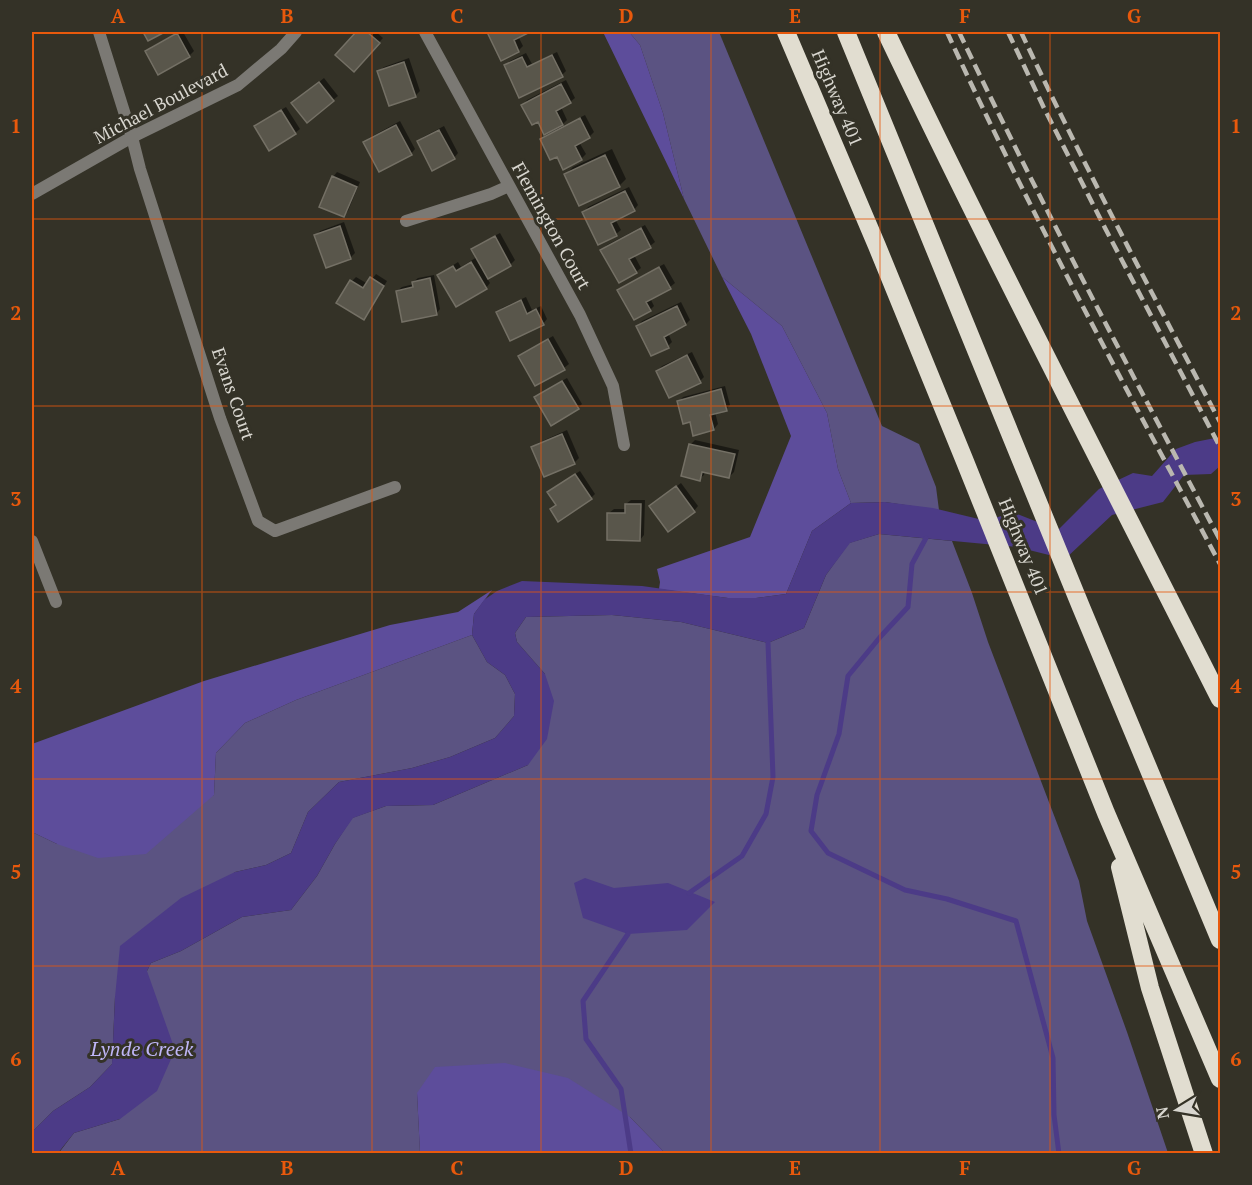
<svg xmlns="http://www.w3.org/2000/svg" width="1252" height="1185" font-family="'PT Serif',serif">
  <style>
    .green { fill: #5b5382 }
    .forest { fill: #5d4d9b }
    .water { fill: #4c3b87 }
    .shadow { fill: #0007 }
    .lines { fill: none; stroke-linecap: round; stroke-linejoin: round }
    .stream { stroke: #4c3b87; stroke-width: 5 }
    .building { fill: #59564b; stroke: #747065; stroke-width: 1.5 }
    .street { stroke: #7b7974; stroke-width: 12 }
    .highway { stroke: #e1ddd0; stroke-width: 18 }
    .rail { stroke: #bab8b0; stroke-width: 4.5; stroke-dasharray: 12 6; stroke-linecap: butt }
    .grid { fill: none; stroke: #e8590c; stroke-width: 1.5; stroke-opacity: 0.55 }
    .labels { text-anchor: middle; stroke-width: 6; stroke-linejoin: round; paint-order: stroke }
    .street-label { font-size: 18px; fill: #d8d6cf; stroke: #343227 }
    .water-label { font-size: 20px; font-style: italic; fill: #bfb6f7; stroke: #343227 }
    .neatline { fill: none; stroke: #e8590c; stroke-width: 2 }
    .grid-label { font-size: 20px; text-anchor: middle; font-weight: bold; fill: #e8590c }
  </style>
  <rect width="100%" height="100%" fill="#343227"/>
  <path class="green" d="M629 32H719L882 426 919 444 936 487 939 510 885 502 851 503 838 469 827 413 782 326 722 277 684 199 663 113 640 45Z
    M879 534 952 541 972 593 988 642 1079 881 1087 921 1127 1032 1168 1153H665L630 1117 417 1093 420 1153 58 1154 74 1133 120 1119 147 971 151 963 181 951 242 917 291 910 317 876 335 844 352 818 386 806 433 805 528 765 545 674 517 642 515 633 526 617 612 615 681 622 768 643 804 628 826 575 849 543Z
    M472 635 487 662 505 675 515 694 514 716 495 738 450 757 412 768 339 782 308 812 291 853 266 865 235 872 115 997 112 1064 90 1087 53 1111 32 1132V832L57 844 214 795 216 753 245 723 296 700Z"/>
  <path class="forest" d="M603 32H629L640 45 663 113 684 199Z
    M722 277 782 326 827 413 838 469 851 503 812 531 786 594 756 598H728L659 589 660 582 657 569 750 537 791 436 751 334Z
    M492 590 474 614 472 635 296 700 245 723 216 753 214 795 146 854 98 858 57 844 32 832V744L204 681 390 625 458 612Z
    M505 1063 568 1078 630 1117 665 1153H420L417 1093 435 1067Z"/>
  <path class="water" d="M1220 437V466L1211 474 1184 475 1163 502 1112 515 1065 559 1017 547 879 534 850 543 826 575 804 628 768 643 681 622 612 615 526 617 515 633 517 642 545 674 554 701 547 739 528 765 433 805 386 806 353 818 335 844 317 876 291 910 242 917 181 951 151 963 147 971 175 1050 157 1091 120 1119 74 1133 58 1153 32 1154V1132L53 1111 90 1087 112 1064 115 997 120 946 181 898 235 872 266 865 291 853 308 812 339 782 412 768 450 757 495 738 514 716 515 694 505 675 487 662 472 635 474 614 484 600 497 591 522 581 642 586 728 598H756L786 594 812 531 851 503 885 502 933 508 987 521 1012 512 1058 530 1099 489 1133 473 1152 476 1176 449 1195 442Z
    M585 878 614 888 668 883 715 902 687 930 628 934 583 918 574 883Z"/>
  <path class="shadow" d="M178 32H183L194 51 189 56 159 73 147 51 151 47Z
    M358 32H376L383 38 354 70 337 55Z
    M488 32H527L518 36 523 46 519 50 502 59Z
    M557 52 566 71 562 75 506 66 510 61 526 53 532 64Z
    M409 58 420 91 415 96 379 71 384 67Z
    M324 78 338 96 333 100 298 99Z
    M566 80 575 98 570 102 561 107 567 120 559 128 585 115 594 132 589 137 579 142 586 154 581 159 564 168 557 155 541 140 546 135 539 120 523 105 527 100Z
    M286 107 300 129 295 133 261 122Z
    M400 121 415 149 411 154 365 142 369 138Z
    M444 126 458 153 454 158 419 141 423 137Z
    M612 149 626 179 619 186 566 174 573 167Z
    M337 172 360 182 348 211 344 215 333 177Z
    M629 187 638 205 634 210 615 219 621 230 616 234 584 212 588 207Z
    M344 222 355 253 350 258 316 235 320 231Z
    M645 225 655 242 650 246 634 255 641 268 636 272 602 250 607 245Z
    M500 233 515 260 510 265 487 278 490 283 486 288 439 275 444 271 458 262 461 267 477 257 473 249 477 245Z
    M664 264 675 283 670 287 650 298 654 306 650 310 619 290 624 286Z
    M376 274 387 281 368 313 352 281 356 277 368 284Z
    M434 275 440 309 436 314 397 291 402 287 414 284 413 282 418 278Z
    M526 297 532 310 541 306 547 319 543 324 498 313 502 308Z
    M681 302 690 320 686 324 668 333 672 342 668 346 638 326 642 321Z
    M553 336 569 364 564 368 536 384 520 357 525 352Z
    M692 352 704 377 700 381 657 371 662 366Z
    M567 378 582 404 578 408 541 393Z
    M725 386 730 405 726 409 715 412 718 424 714 429 679 402 683 397Z
    M567 430 579 458 574 463 533 447 538 443Z
    M695 440 739 450 734 472 729 477 705 471 704 475 699 479 690 445Z
    M580 471 595 494 591 498 557 504 554 488Z
    M681 483 698 506 694 511 656 502Z
    M631 500H645L644 535 640 540 609 513 614 509H626V504Z"/>
  <g class="lines">
    <path class="stream" d="M926 538 912 564 908 607 881 636 848 676 839 734 817 795 811 831 828 853 905 890 947 899 1016 921 1053 1058 1054 1115 1059 1154
      M689 893 742 856 766 814 773 777 768 643
      M628 934 583 1001 586 1039 621 1089 631 1154"/>
  </g>
  <path class="building" d="M143 32H165L148 41Z
    M356 32H367L380 43 354 72 335 55Z
    M487 32H530L514 40 519 52 501 61Z
    M177 33 190 57 158 75 145 51Z
    M552 55 563 77 519 98 504 65 522 57 527 67Z
    M404 62 416 97 389 106 377 71Z
    M319 82 334 101 307 123 291 103Z
    M561 84 571 103 556 111 563 125 544 135 538 122 532 125 521 105Z
    M281 110 296 134 269 151 254 126Z
    M580 118 590 138 575 146 582 160 563 170 557 157 550 160 540 139Z
    M396 125 412 155 379 172 363 142Z
    M439 130 455 159 432 171 417 141Z
    M605 155 620 187 579 206 564 174Z
    M332 176 357 187 344 217 319 207Z
    M625 191 635 211 611 223 617 236 598 245 582 212Z
    M340 226 351 259 326 268 314 235Z
    M641 228 651 248 629 259 637 273 619 283 600 250Z
    M495 236 511 266 488 279 471 249Z
    M471 262 487 289 456 307 437 275 453 266 456 271Z
    M659 267 671 289 646 302 651 311 634 320 617 290Z
    M370 277 384 286 364 320 336 303 350 280 363 288Z
    M430 278 437 315 402 322 396 291 413 287 412 282Z
    M521 300 527 314 536 309 544 325 510 341 496 312Z
    M677 306 686 325 664 337 669 348 651 356 636 326Z
    M548 339 565 370 535 386 518 356Z
    M687 355 701 383 669 398 656 371Z
    M562 381 579 409 551 426 534 397Z
    M721 389 727 411 710 415 714 430 693 436 690 422 683 424 677 401Z
    M562 434 575 464 544 477 531 447Z
    M689 444 735 454 729 478 702 472 700 481 681 476Z
    M575 474 592 499 558 522 550 509 556 505 547 492Z
    M676 486 695 512 668 532 649 506Z
    M625 504H641L640 541 607 540V513H625Z"/>
  <g class="lines">
    <path class="street" d="M99 32 132 137 140 169 220 418 258 521 275 531 395 487
      M425 32 580 315 613 386 624 445
      M32 194 132 137 238 85 281 49 296 32
      M406 221 491 194 509 186
      M32 541 56 602"/>
    <path class="highway" d="M786 32 877 246 964 459 1106 813 1220 1079
      M846 32 1081 607 1220 940
      M886 32C993 256 1108 477 1220 699
      M1120 867 1150 988 1204 1154"/>
    <path class="rail" d="M947 32C1030 213 1126 388 1220 564
      M959 32C1041 204 1131 372 1220 540
      M1008 32 1044 108 1105 228 1220 447
      M1021 32C1083 164 1152 293 1220 422"/>
  </g>
  <path class="grid" d="M202 32V1154M372 32V1154M541 32V1154M711 32V1154M880 32V1154M1050 32V1154M32 219H1220M32 406H1220M32 592H1220M32 779H1220M32 966H1220"/>
  <g class="labels">
    <g class="street-label">
      <text transform="translate(837 98) rotate(67)" y="6">Highway 401</text>
      <text transform="translate(161 104) rotate(-28)" y="6">Michael Boulevard</text>
      <text transform="translate(551 226) rotate(61)" y="6">Flemington Court</text>
      <text transform="translate(233 394) rotate(71)" y="6">Evans Court</text>
      <text transform="translate(1023 547) rotate(68)" y="6">Highway 401</text>
    </g>
    <g class="water-label">
      <text x="142" y="1056">Lynde Creek</text>
    </g>
  </g>
  <rect width="1252" height="1185" fill="none" stroke="#343227" stroke-width="66"/>
  <g transform="translate(1177 1110) rotate(259)" stroke="#343227" stroke-width="4.5" paint-order="stroke">
  <path d="M0-4.5L10 22L0 15L-10 22Z" fill="#d8d6cf"/>
  <text y="-9" font-size="16" font-weight="bold" text-anchor="middle" fill="#d8d6cf">N</text>
  </g>
  <rect x="33" y="33" width="1186" height="1119" class="neatline"/>
  <g class="grid-label">
    <text x="118" y="23">A</text>
    <text x="287" y="23">B</text>
    <text x="457" y="23">C</text>
    <text x="626" y="23">D</text>
    <text x="795" y="23">E</text>
    <text x="965" y="23">F</text>
    <text x="1134" y="23">G</text>
    <text x="16" y="133">1</text>
    <text x="1236" y="133">1</text>
    <text x="16" y="320">2</text>
    <text x="1236" y="320">2</text>
    <text x="16" y="506">3</text>
    <text x="1236" y="506">3</text>
    <text x="16" y="693">4</text>
    <text x="1236" y="693">4</text>
    <text x="16" y="879">5</text>
    <text x="1236" y="879">5</text>
    <text x="16" y="1066">6</text>
    <text x="1236" y="1066">6</text>
    <text x="118" y="1175">A</text>
    <text x="287" y="1175">B</text>
    <text x="457" y="1175">C</text>
    <text x="626" y="1175">D</text>
    <text x="795" y="1175">E</text>
    <text x="965" y="1175">F</text>
    <text x="1134" y="1175">G</text>
  </g>
</svg>
